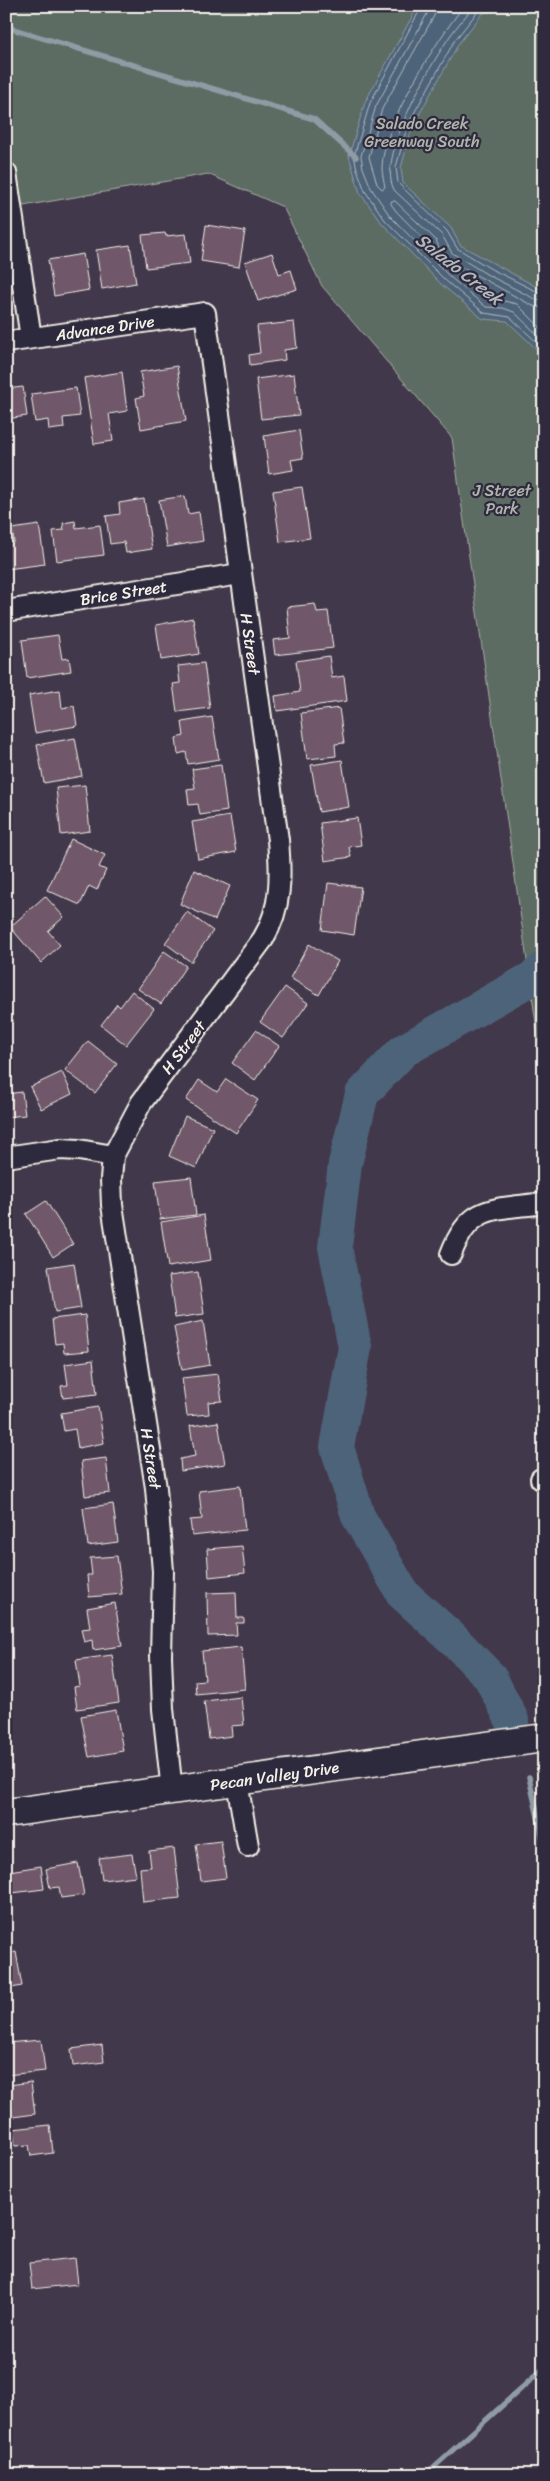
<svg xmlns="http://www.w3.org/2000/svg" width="550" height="2481" font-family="Sriracha,sans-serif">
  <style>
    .green { fill: #5b6c63; stroke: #a8aea6 }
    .water { fill: #4e6479; stroke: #909ca5 }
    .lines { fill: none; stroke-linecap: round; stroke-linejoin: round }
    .shore { stroke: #b2b9bc; stroke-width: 1 }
    .stream { stroke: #909ca5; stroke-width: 5.5 }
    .river { stroke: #4e6479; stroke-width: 34 }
    .building { fill: #6f586b; stroke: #f4f1e8 }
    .street-casing { stroke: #f4f1e8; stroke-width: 24 }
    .secondary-casing { stroke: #f4f1e8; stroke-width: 31 }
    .street { stroke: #2f2a3d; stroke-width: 20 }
    .secondary { stroke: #2f2a3d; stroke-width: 28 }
    .labels { text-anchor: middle; stroke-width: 4.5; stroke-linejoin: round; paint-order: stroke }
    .park-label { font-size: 16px; fill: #afb5ac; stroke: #2f2a3d }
    .street-label { font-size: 16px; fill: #f4f1e8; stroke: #2f2a3d }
    .water-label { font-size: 18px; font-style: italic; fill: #b2b9bc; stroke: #2f2a3d }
  </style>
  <rect width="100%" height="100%" fill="#42384b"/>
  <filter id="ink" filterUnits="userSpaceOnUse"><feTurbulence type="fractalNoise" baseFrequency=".02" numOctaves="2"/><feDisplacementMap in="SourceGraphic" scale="10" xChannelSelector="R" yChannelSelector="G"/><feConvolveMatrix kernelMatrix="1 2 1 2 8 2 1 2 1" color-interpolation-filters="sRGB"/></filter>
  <g filter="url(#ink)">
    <path class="green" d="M6 6H544V1079L452 438 322 286 283 207 208 174 6 209Z"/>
    <path class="water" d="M418 6H513L483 13 459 43 412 127 401 168 403 183 451 228 460 245 544 291V356L507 321 483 319 442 285 382 223 360 193 349 156 365 102Z"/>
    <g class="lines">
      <path class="shore" d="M422 6 370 103 354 156 357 169 365 191 385 220 446 281 484 313 510 317 544 349
        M428 6 427 14 376 106 361 156 363 168 371 188 390 216 450 277 486 307 503 308 514 312 544 341
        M436 6 434 16 382 109 369 157 377 184 382 189 385 187C384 181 382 174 382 168 382 126 437 39 464 6
        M474 6C466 16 457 26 450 36 431 64 374 161 395 191L442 235 452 253 488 275 537 300 544 301
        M490 6 479 10 455 40 408 124 396 167 398 183 447 231 457 248 491 269 544 295
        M392 201H395L436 240 441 253H437L396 211 391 204Z
        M544 308 533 306 454 263 450 264 455 271 489 300 504 301 517 304 544 331"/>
      <path class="stream" d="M6 27 314 119 356 157
        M529 1777 544 1844
        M425 2475 544 2368"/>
      <path class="river" d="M512 1720 490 1677 453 1639 403 1594 358 1516 337 1447 355 1347 335 1247 345 1164 362 1094 403 1051 534 977 544 968"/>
    </g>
    <path class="building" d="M206 225 245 231 239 267 201 261Z
      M165 233 166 236 186 234 190 263 146 268 142 235Z
      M130 245 136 283 102 289 96 250Z
      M272 253 279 274 291 270 297 289 258 301 245 262Z
      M83 254 89 290 54 296 48 260Z
      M294 322 297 348 284 350 285 360 250 365 249 355 260 353 257 326Z
      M177 366 186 421 141 429 136 398 144 396 140 372Z
      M122 372 127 411 109 414 113 441 94 444 84 378Z
      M294 374 299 415 261 419 256 379Z
      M23 387 27 416 6 419V389Z
      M76 388 80 416 63 418 64 428 49 430 48 420 35 422 31 394Z
      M299 430 303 458 291 460 293 470 269 474 264 436Z
      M302 487 310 538 280 542 273 491Z
      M185 496 188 514 199 512 203 541 167 547 159 500Z
      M144 499 152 549 126 553 124 542 110 544 106 516 120 514 119 503Z
      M75 521 76 528 100 525 104 555 57 561 53 531 64 530 63 523Z
      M39 525 45 564 7 569 6 543 14 542 12 529Z
      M315 604 317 612 328 611 333 648 275 655 273 640 290 638 287 607Z
      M193 618 199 654 161 660 156 625Z
      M58 635 62 659 69 658 71 671 27 678 22 640Z
      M329 656 332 678 344 676 347 701 277 711 275 696 300 692 296 661Z
      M204 663 210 708 177 712 173 684 180 683 178 666Z
      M60 690 62 708 74 706 77 726 35 733 29 695Z
      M339 708 344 743 335 744 336 756 307 759 301 713Z
      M212 717 219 759 188 764 186 752 178 754 176 738 184 736 182 722Z
      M75 738 82 776 44 783 37 745Z
      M342 760 349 807 319 812 311 765Z
      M221 765 227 811 200 815 198 804 189 805 187 789 195 788 192 769Z
      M85 785 90 831 61 835 56 788Z
      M230 816 236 852 198 859 192 822Z
      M357 818 361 845 349 847 351 857 325 861 320 823Z
      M71 839 105 855 99 867 106 870 97 890 89 886 80 905 47 890Z
      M194 870 230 886 215 920 180 904Z
      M328 883 361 887 354 935 322 930Z
      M45 896 64 917 48 931 60 945 41 963 10 927Z
      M187 912 213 931 191 962 165 943Z
      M309 944 338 961 319 995 290 978Z
      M164 951 186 966 161 1004 138 989Z
      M285 987 308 1003 283 1038 260 1022Z
      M132 991 154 1009 126 1045 101 1025 117 1004 120 1007Z
      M256 1030 279 1046 255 1080 232 1063Z
      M88 1041 117 1064 95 1093 65 1070Z
      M62 1072 72 1094 41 1109 30 1087Z
      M226 1079 258 1100 236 1133 186 1100 199 1080 217 1092Z
      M22 1092 25 1115 6 1117V1094Z
      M185 1116 213 1128 196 1168 169 1156Z
      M191 1177 196 1215 160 1219 155 1181Z
      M46 1201 73 1244 53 1257 26 1214Z
      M204 1215 211 1260 168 1267 161 1222Z
      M74 1263 81 1308 55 1312 48 1267Z
      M198 1272 204 1314 175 1318 169 1276Z
      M85 1315 89 1351 64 1353 63 1343 55 1344 52 1319Z
      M203 1321 210 1365 182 1370 174 1327Z
      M93 1360 97 1394 63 1398 61 1386 68 1385 65 1364Z
      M218 1374 222 1401 208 1402 209 1414 187 1416 182 1378Z
      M98 1407 104 1443 78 1448 75 1429 64 1431 61 1413Z
      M218 1422 225 1464 181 1471 180 1459 195 1456 190 1426Z
      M106 1458 110 1493 85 1496 81 1461Z
      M240 1486 245 1530 192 1536 190 1520 202 1519 199 1491Z
      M113 1504 118 1542 88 1546 83 1508Z
      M242 1546 245 1573 209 1577 207 1549Z
      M117 1556 122 1594 89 1597 87 1575H92L90 1558Z
      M236 1592 237 1618H244V1623H236L237 1635 208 1636 207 1593Z
      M115 1603 122 1646 93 1650 92 1640 84 1642 81 1629 90 1628 87 1608Z
      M241 1647 245 1689 196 1694 195 1681 205 1680 202 1651Z
      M112 1655 119 1703 77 1709 74 1687 80 1686 76 1660Z
      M241 1697 244 1725 231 1726 232 1736 209 1739 204 1701Z
      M116 1710 123 1751 89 1757 81 1716Z
      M221 1841 226 1878 201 1881 196 1844Z
      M174 1848 180 1898 143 1902 140 1868 151 1867 149 1851Z
      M132 1854 136 1876 102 1880 99 1858Z
      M78 1863 84 1895 61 1898 59 1887 50 1888 46 1869Z
      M41 1866 44 1889 12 1893 9 1871Z
      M16 1952 22 1986 6 1989V1954Z
      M41 2040 45 2071 6 2075V2043Z
      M102 2045 104 2062 73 2066 71 2049Z
      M31 2082 35 2114 13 2117 9 2085Z
      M50 2125 53 2153 31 2156 29 2145 15 2146 13 2129Z
      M75 2258 78 2284 32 2289 29 2263Z"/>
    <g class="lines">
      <g class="street-casing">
        <g id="street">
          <path d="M6 173 31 338"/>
          <path id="s1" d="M6 342 205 313 278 840C281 876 282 907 263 939L141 1103 113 1156 111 1179 112 1205 156 1488 163 1571 161 1656 163 1709 172 1791"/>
          <path id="s2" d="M6 611 240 574"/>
          <path d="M6 1157 60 1149 79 1150 113 1156"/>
          <path d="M451 1254C470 1203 495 1210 544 1203"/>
          <path d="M541 1479H544"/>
          <path d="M237 1782 248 1846"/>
        </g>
      </g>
      <g class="secondary-casing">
        <g id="secondary">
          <path id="s3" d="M6 1813 544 1738"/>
        </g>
      </g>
      <use href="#street" class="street"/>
      <use href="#secondary" class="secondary"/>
    </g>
  </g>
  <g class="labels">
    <g class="park-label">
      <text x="422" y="129">Salado Creek<tspan x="422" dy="18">Greenway South</tspan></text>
      <text x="502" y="496">J Street<tspan x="502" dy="18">Park</tspan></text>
    </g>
    <g class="street-label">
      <text dy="6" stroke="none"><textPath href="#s1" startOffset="100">Advance Drive</textPath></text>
      <text dy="6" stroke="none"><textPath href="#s2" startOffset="119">Brice Street</textPath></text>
      <text dy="6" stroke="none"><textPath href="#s1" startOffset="535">H Street</textPath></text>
      <text transform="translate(183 1047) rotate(-53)" y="6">H Street</text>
      <text dy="6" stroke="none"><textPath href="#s1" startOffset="1405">H Street</textPath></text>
      <text dy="6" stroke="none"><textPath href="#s3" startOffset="271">Pecan Valley Drive</textPath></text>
    </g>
    <g class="water-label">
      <text transform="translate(459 269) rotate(38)" y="6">Salado Creek</text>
    </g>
  </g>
  <rect width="550" height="2481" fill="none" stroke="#2f2a3d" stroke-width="25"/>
  <rect x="12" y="12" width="525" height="2456" fill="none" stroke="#f4f1e8" stroke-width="2" filter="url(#ink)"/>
</svg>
